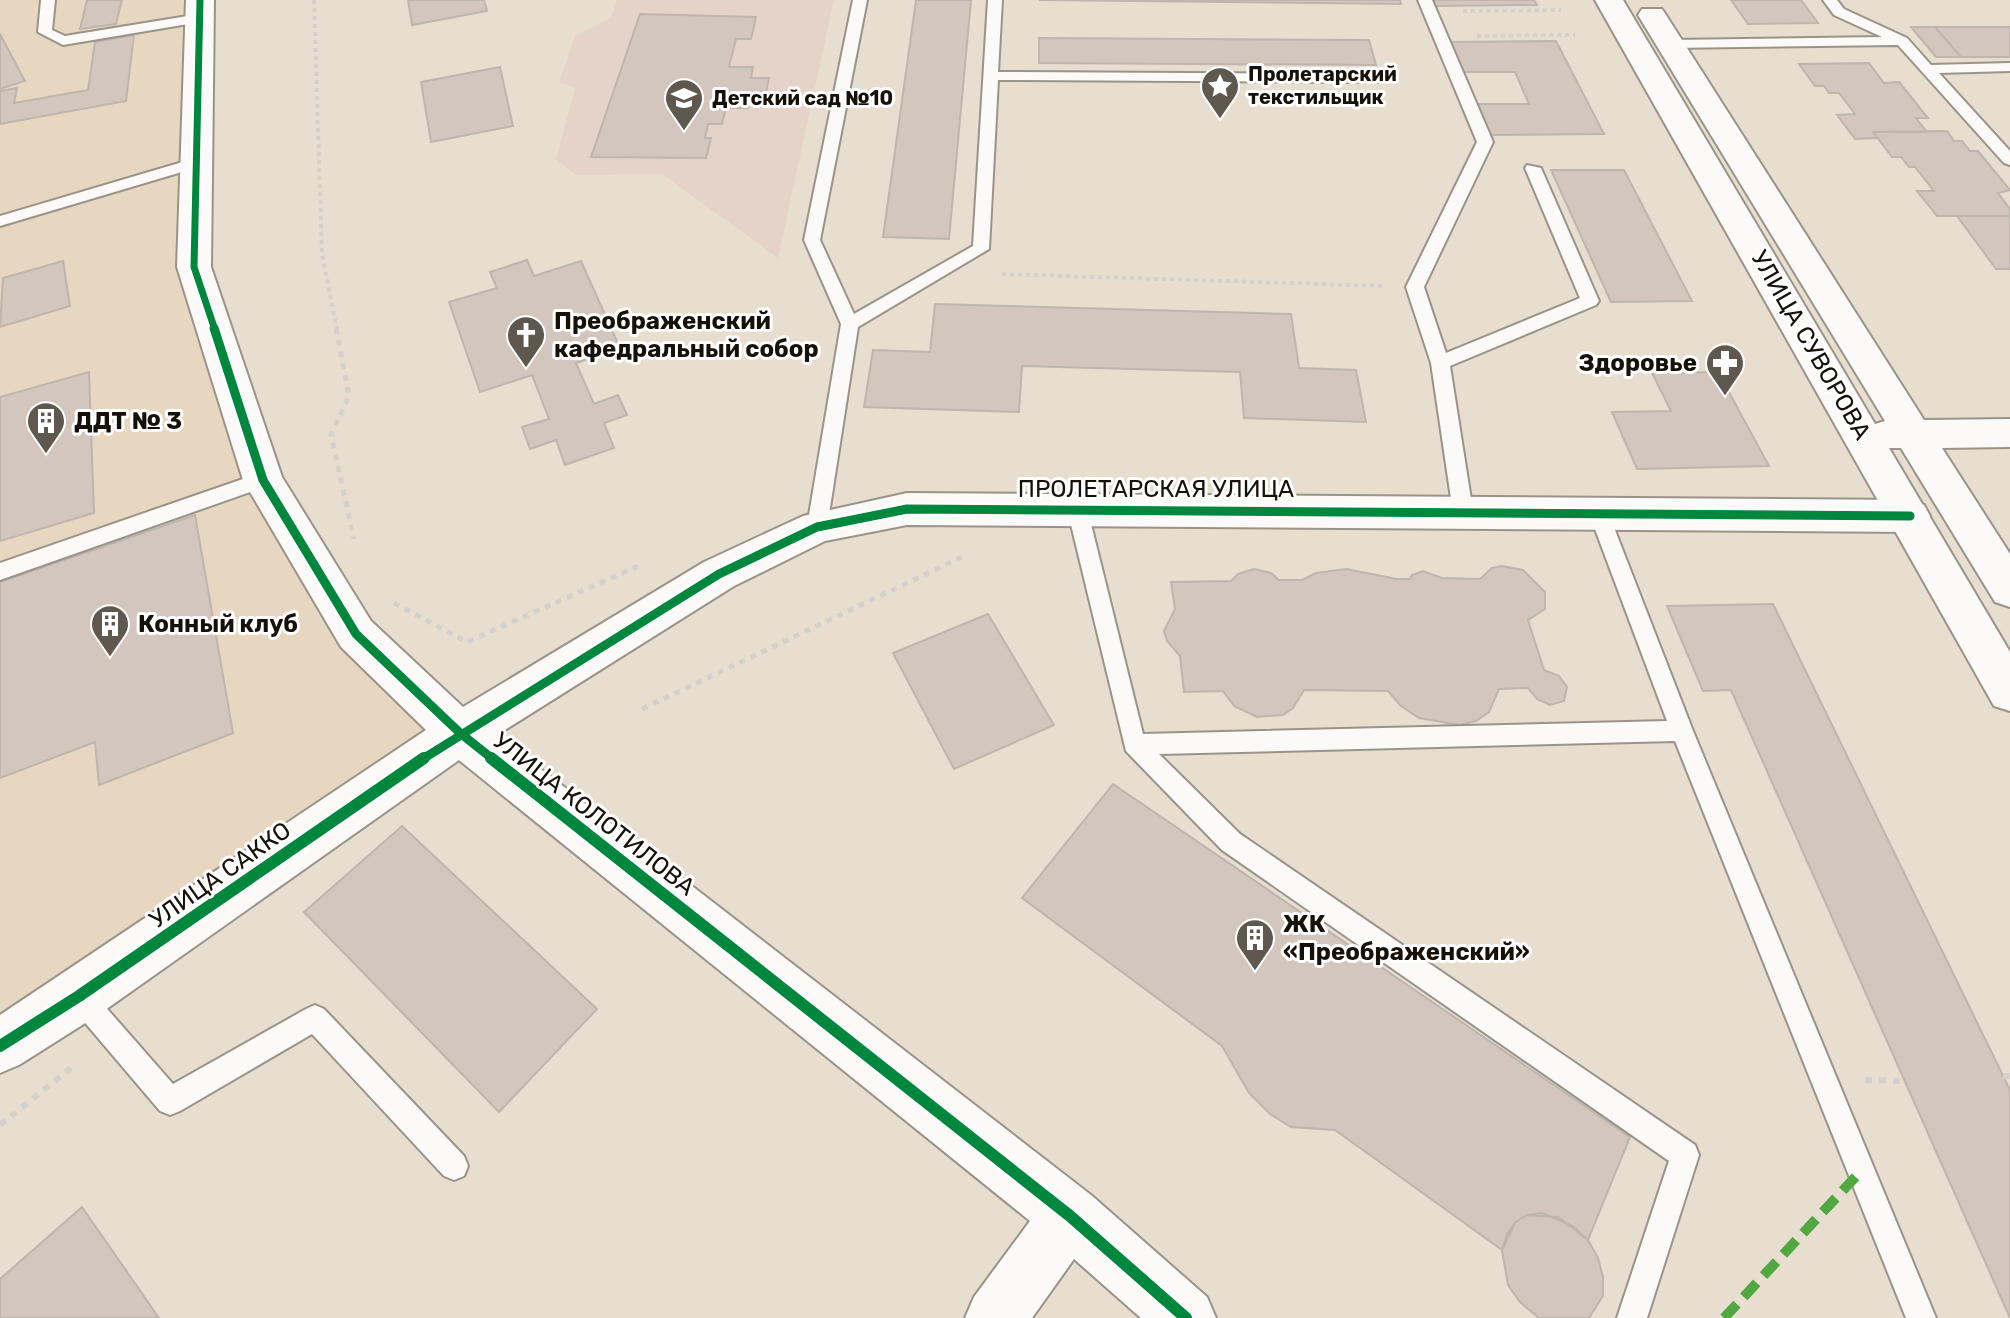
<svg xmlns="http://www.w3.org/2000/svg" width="2010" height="1318" font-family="Rubik,sans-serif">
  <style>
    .built { fill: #e7d7c1 }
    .education { fill: #e5d3ca }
    .building { fill: #d2c6bd; stroke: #beb5ad; stroke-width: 2 }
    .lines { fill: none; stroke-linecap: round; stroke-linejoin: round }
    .lane-casing { stroke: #9a9388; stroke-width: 4 }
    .street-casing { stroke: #9a9388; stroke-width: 4 }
    .secondary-casing { stroke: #9a9388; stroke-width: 4 }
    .path-far2 { stroke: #d4d1cd; stroke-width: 4; stroke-dasharray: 4 4; stroke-linecap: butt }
    .path-far1 { stroke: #d4d1cd; stroke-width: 5; stroke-dasharray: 6 6; stroke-linecap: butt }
    .path { stroke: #d4d1cd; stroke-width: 6; stroke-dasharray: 7 7; stroke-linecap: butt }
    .lane { fill: #fbfaf8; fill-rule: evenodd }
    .street { fill: #fbfaf8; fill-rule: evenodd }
    .secondary { fill: #fbfaf8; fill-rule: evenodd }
    .quiet { stroke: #51a841; stroke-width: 10; stroke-dasharray: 19 10; stroke-linecap: butt }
    .cycleway-far2-casing { stroke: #fff; stroke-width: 11 }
    .cycleway-far1-casing { stroke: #fff; stroke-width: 14 }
    .cycleway-casing { stroke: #fff; stroke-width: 17 }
    .cycleway-far2 { stroke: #00873e; stroke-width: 7 }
    .cycleway-far1 { stroke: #00873e; stroke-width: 9 }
    .cycleway { stroke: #00873e; stroke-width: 12 }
    .labels { text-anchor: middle; stroke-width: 6; stroke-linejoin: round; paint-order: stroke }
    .far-poi-label { font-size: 20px; font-weight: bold; fill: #161008; stroke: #fff; text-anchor: start }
    .poi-label { font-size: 24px; font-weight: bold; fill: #161008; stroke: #fff; text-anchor: start }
    .street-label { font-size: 24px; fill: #161008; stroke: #fff }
  </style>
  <rect width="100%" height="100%" fill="#e7ded0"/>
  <path class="built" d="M0 0H195L187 269 256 488 445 731 0 1034Z"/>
  <path class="education" d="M617 0H834L778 258 662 174 575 175 556 159 575 89 559 82 575 36 611 18Z"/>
  <path class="building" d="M87 0H122L116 24 80 29Z
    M408 0H484L487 11 412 25Z
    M916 0H971L949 239 883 237Z
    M1039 0H1400L1401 4Z
    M1431 0H1534L1537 5 1434 6Z
    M1731 0H1801L1818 23 1748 24Z
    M640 14 756 17 751 39H736L729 67H753L751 78H769L766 92H752L748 108H726L722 124H708L705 138H711L706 158 591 157Z
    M1911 27H1935L1961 57H1936Z
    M1935 27H2010V57H1961Z
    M0 34 25 81 0 89Z
    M134 35 126 101 0 124V91L17 88 14 103 88 90 95 42Z
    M1039 38 1369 40 1376 65 1039 63Z
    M1556 41 1604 134 1489 135 1476 104H1529L1515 72H1462L1450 42Z
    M1869 63 1884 83 1899 82 1928 118H1916L1927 132H1873L1878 138 1855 139 1837 115 1855 114 1839 93H1829L1824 86H1815L1799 64Z
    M500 67 513 126 431 142 421 82Z
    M1947 131 1954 141H1962L1970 151H1978L2010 190 1998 193 2010 209V216H1937L1917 191H1934L1915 167H1909L1901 157H1892L1873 132Z
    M1551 170H1624L1692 301 1611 302Z
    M1957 216H2010V269H1996Z
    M527 260 534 276 581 261 620 348 576 363 594 404 618 395 627 415 604 423 614 448 565 465 556 440 530 449 522 427 549 419 532 375 480 392 449 302 497 288 490 272Z
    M63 261 70 306 0 327 3 278Z
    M935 304 1291 314 1299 368 1356 370 1366 422 1244 418 1240 372 1022 366 1019 412 864 407 873 350 930 352Z
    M89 372 94 513 0 541V397Z
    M1718 372 1769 466 1637 469 1612 412 1671 411 1652 373Z
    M195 515 233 733 99 785 95 742 0 778V582Z
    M1502 566 1523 570 1545 592V609L1528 620 1544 670 1559 676 1567 687 1564 701 1550 705 1537 699 1528 688 1499 689 1489 712 1476 721 1459 725 1419 718 1401 706 1388 691 1304 690 1293 708 1283 715 1257 717 1234 706 1223 691 1184 692 1180 656 1167 641 1164 631 1175 609 1171 582 1231 581 1238 574 1254 569 1271 573 1279 580H1302L1316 573 1346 569 1397 579H1410L1412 575 1423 571 1442 578 1480 579 1492 568Z
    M1773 604 2010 1090V1318L1731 690 1703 691 1667 606Z
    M988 614 1054 725 954 769 893 653Z
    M1113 784 1630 1137 1588 1240 1558 1217 1527 1215 1515 1223 1502 1250 1335 1130 1291 1127 1270 1114 1249 1093 1222 1046 1022 898Z
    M402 826 597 1009 499 1112 304 912Z
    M82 1207 159 1318H0V1279Z
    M1542 1213 1573 1226 1588 1240 1598 1258 1603 1277V1296L1589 1318H1539L1520 1302 1508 1285 1502 1250 1507 1234 1515 1223 1527 1215Z"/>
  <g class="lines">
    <g class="lane-casing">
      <path id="lane" d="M41 0H55L52 30 65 36 200 14 207 18 200 22 63 45 38 32Z
        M853 0H867L820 240 854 314 973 246 988 0H1002L998 72 1378 74 1385 78 1378 82 998 80 989 249 858 327 827 527 817 535 807 527 841 324 804 240Z
        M1418 0H1432L1493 142 1424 287 1446 353 1580 298 1525 168 1527 165 1541 168 1599 301 1596 305 1450 366 1473 512 1463 520 1453 512 1431 363 1406 287 1477 142Z
        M1823 0H1837L1844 9 1907 38 1931 65 2010 63V71L1939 73 2010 151V165L2004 163 1898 45 1670 48 1663 44 1670 40 1882 37 1834 15Z
        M196 158 202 160V166L0 226V216Z
        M263 472 273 480 270 485 0 580V563Z
        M1077 500 1087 508 1143 734 1667 721 1589 513 1599 505 1606 507 1693 731 1936 1318H1906L1675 741 1159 754 1240 834 1695 1145 1699 1155 1647 1318H1617L1669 1161 1222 850 1126 751 1067 508Z
        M79 983 88 987 173 1084 306 1009 315 1005 324 1009 464 1156 468 1166 464 1176 454 1180 444 1176 312 1034 180 1111 170 1115 160 1111 70 1005 66 996 70 987Z"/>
    </g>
    <g class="street-casing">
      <path id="street" d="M186 0H214L211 267 282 477 371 621 463 707 704 562 803 516 907 493 1910 500 1924 505 1930 516 1924 527 1910 532 907 525 825 541 734 586 497 735 1091 1195 1207 1297 1216 1318H1141L1074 1259 1032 1318H965L974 1297 1030 1221 459 760 98 1015 19 1065 0 1073V1015L426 730 341 647 243 480 177 267Z"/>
    </g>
    <g class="secondary-casing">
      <path id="secondary" d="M1595 0H1623L1875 424 1885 421 1638 15 1642 9H1662L1666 15 1924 420 2010 419V447L1942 448 2010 554V607L1995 602 1901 448H1889L2010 652V711L1994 706Z"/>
    </g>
    <path class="path-far2" d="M314 0 322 254 337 330
      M1463 11 1561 10
      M1477 36 1575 35
      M1002 274 1384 286"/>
    <path class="path-far1" d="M336 328 349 396 331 435 354 539
      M394 603 467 642 638 566
      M642 709 966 555"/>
    <path class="path" d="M2003 1076H2010
      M1865 1080 1904 1081
      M0 1125 71 1068"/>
    <use href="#lane" class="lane"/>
    <use href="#street" class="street"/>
    <use href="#secondary" class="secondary"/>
    <path class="quiet" d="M1724 1318 1861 1171"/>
    <g class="cycleway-far2-casing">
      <path id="cycleway-far2" d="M200 0 194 267 215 330"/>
    </g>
    <g class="cycleway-far1-casing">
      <path id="cycleway-far1" d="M214 328 263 480 356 634 460 733 494 760
        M421 760 719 574 817 527 907 509 1910 516"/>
    </g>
    <g class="cycleway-casing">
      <path id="cycleway" d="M491 758 1070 1216 1186 1318
        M0 1046 79 996 424 758"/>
    </g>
    <use href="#cycleway-far2" class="cycleway-far2"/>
    <use href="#cycleway-far1" class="cycleway-far1"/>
    <use href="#cycleway" class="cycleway"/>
  </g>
  <defs>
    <g id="sight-pin" transform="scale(2)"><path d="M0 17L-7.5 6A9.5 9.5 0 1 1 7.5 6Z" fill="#5f584e" stroke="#fff"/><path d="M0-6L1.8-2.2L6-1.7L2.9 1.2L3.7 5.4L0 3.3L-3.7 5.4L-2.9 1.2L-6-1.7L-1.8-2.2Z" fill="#fff"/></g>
    <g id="school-pin" transform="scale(2)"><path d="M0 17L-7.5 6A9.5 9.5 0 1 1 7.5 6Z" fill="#5f584e" stroke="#fff"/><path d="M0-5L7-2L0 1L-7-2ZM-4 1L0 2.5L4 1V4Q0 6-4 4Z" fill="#fff"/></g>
    <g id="church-pin" transform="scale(2)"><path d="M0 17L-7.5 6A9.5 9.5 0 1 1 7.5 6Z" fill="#5f584e" stroke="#fff"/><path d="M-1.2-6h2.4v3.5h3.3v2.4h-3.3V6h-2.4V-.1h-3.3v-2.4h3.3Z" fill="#fff"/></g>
    <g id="pharmacy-pin" transform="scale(2)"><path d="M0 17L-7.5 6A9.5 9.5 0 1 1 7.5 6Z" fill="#5f584e" stroke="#fff"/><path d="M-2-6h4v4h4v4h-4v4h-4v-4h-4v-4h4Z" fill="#fff"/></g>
    <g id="building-pin" transform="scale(2)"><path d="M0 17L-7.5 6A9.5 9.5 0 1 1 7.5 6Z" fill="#5f584e" stroke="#fff"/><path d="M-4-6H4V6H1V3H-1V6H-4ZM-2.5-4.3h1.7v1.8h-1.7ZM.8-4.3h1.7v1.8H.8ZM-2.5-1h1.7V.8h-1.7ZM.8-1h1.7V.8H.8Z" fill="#fff"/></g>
  </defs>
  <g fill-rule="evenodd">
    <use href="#sight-pin" x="1220" y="86"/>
    <use href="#school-pin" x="684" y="98"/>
    <use href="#church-pin" x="526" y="335"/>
    <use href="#pharmacy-pin" x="1725" y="363"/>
    <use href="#building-pin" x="46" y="421"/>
    <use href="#building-pin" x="110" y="624"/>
    <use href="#building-pin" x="1255" y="938"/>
  </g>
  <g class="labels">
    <g class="far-poi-label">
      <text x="1248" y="81">Пролетарский<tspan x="1248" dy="23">текстильщик</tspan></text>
      <text x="712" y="105">Детский сад №10</text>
    </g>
    <g class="poi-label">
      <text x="554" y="329">Преображенский<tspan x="554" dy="28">кафедральный собор</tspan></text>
      <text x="1697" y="371" text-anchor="end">Здоровье</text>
      <text x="74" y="429">ДДТ № 3</text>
      <text x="138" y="632">Конный клуб</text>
      <text x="1283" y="932">ЖК<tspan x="1283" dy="28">«Преображенский»</tspan></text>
    </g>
    <g class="street-label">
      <text transform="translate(1811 345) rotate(60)" y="8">УЛИЦА СУВОРОВА</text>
      <text x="1156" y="497">ПРОЛЕТАРСКАЯ УЛИЦА</text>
      <text transform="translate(594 814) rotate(38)" y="8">УЛИЦА КОЛОТИЛОВА</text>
      <text transform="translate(220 875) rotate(-35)" y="8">УЛИЦА САККО</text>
    </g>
  </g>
</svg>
